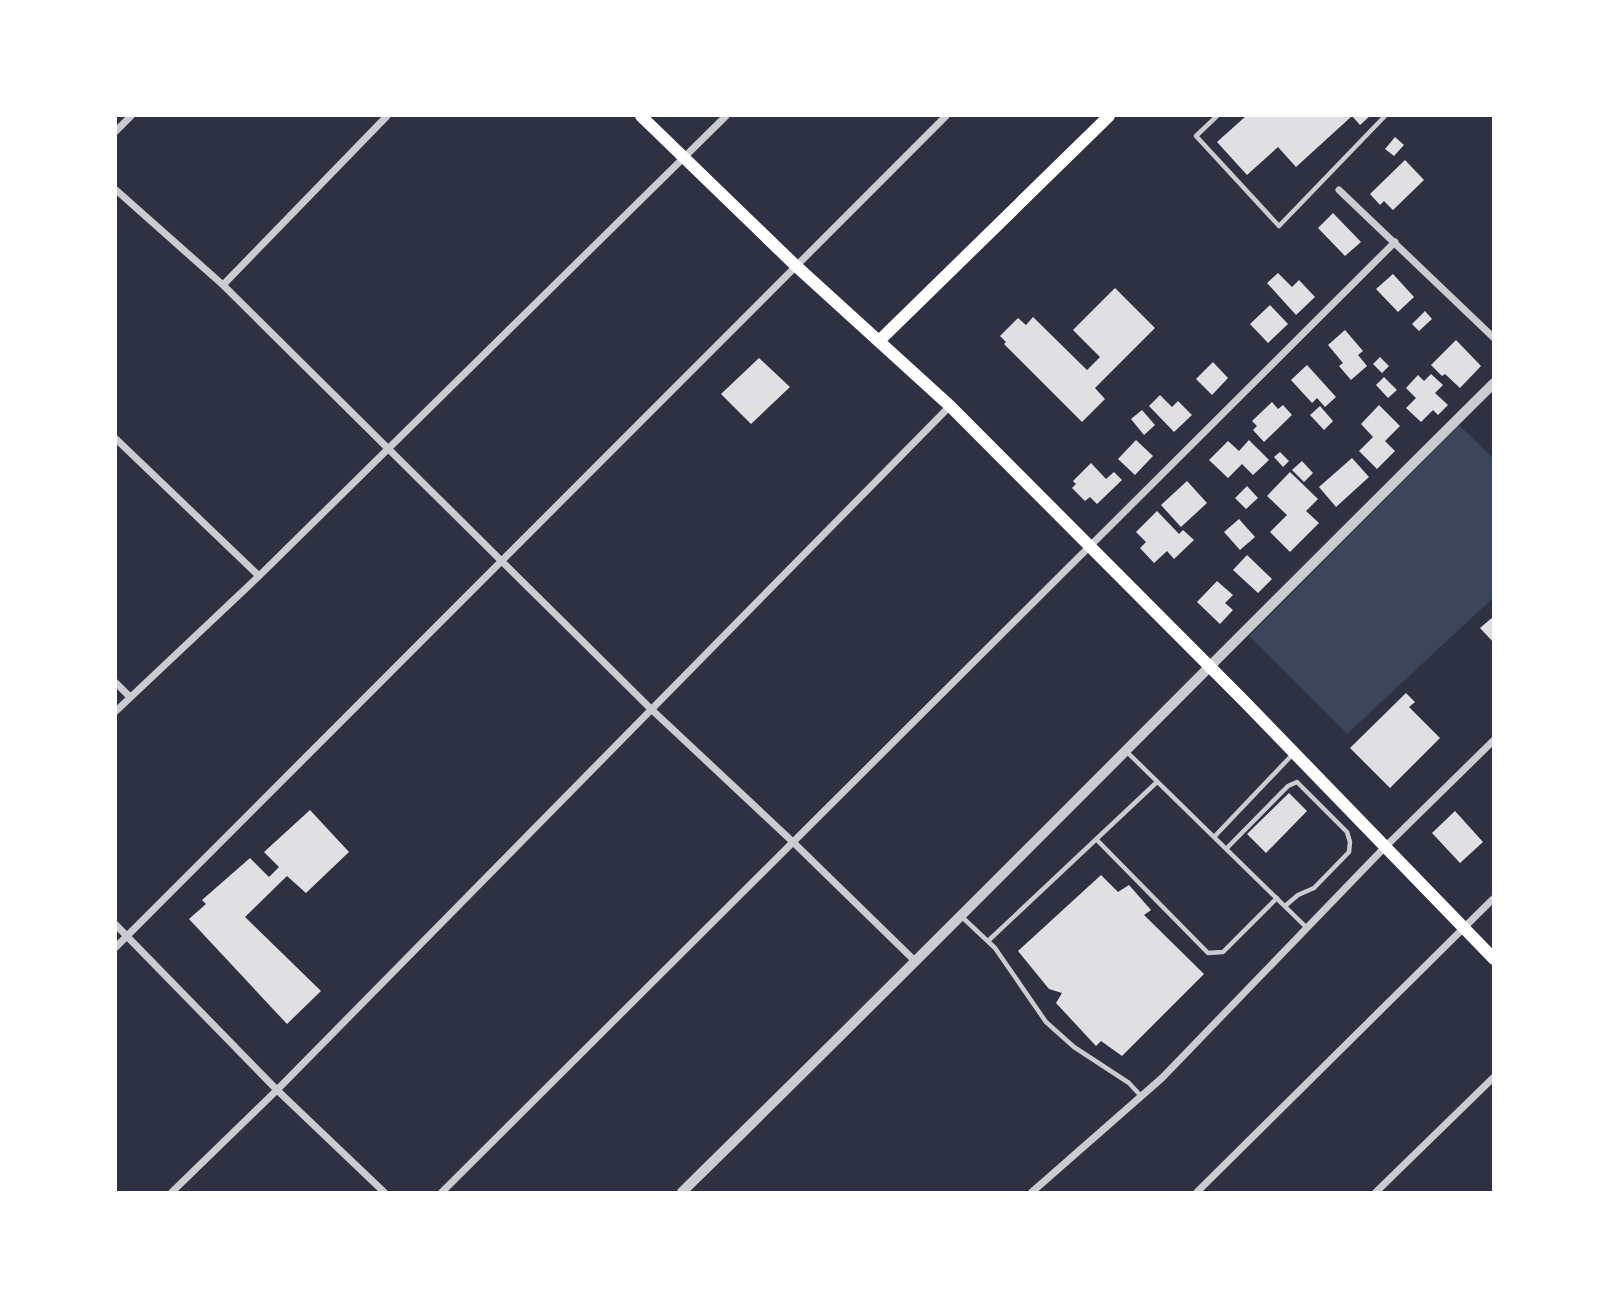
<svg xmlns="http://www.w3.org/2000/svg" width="1609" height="1308" font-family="'Public Sans',sans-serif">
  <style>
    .green { fill: #3c4559 }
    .building { fill: #e0e0e3 }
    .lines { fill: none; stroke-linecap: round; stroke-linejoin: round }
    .service { stroke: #caccd0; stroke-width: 4.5 }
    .minor { stroke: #caccd0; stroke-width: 7 }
    .tertiary { stroke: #caccd0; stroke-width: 10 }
    .secondary { stroke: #fff; stroke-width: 12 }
  </style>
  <rect width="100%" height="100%" fill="#2d3142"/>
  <path class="green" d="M1459 425 1493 458V598L1347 734 1249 636Z"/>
  <path class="building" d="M1246 116H1370L1360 125 1352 116 1296 167 1278 147 1247 175 1217 142Z
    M1395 137 1404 145 1394 156 1385 149Z
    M1405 160 1424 180 1393 210 1384 201 1380 205 1370 194Z
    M1333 213 1361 242 1345 256 1318 228Z
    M1278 273 1292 287 1299 280 1315 297 1296 315 1267 283Z
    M1393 274 1414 297 1398 312 1376 289Z
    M1115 288 1155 328 1095 388 1105 399 1082 422 1004 344 1006 342 1000 336 1018 318 1026 325 1033 317 1087 370 1100 357 1073 330Z
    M1270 305 1288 324 1268 343 1250 324Z
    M1425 311 1432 319 1419 331 1412 324Z
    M1345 330 1363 351 1358 355 1367 366 1351 380 1339 366 1343 363 1328 345Z
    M1456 340 1481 366 1460 388 1445 374 1442 376 1431 365Z
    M1380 357 1389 366 1382 373 1373 364Z
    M759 358 790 387 751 424 721 394Z
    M1213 362 1228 378 1212 395 1196 379Z
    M1307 365 1336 397 1325 407 1317 398 1312 403 1291 380Z
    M1431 374 1443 385 1435 393 1448 405 1438 415 1433 410 1421 422 1406 408 1416 398 1406 388 1418 375 1424 381Z
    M1384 377 1397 390 1388 398 1376 385Z
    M1160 395 1172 407 1178 401 1192 415 1174 432 1149 406Z
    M1272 402 1278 409 1283 405 1292 415 1264 442 1253 430 1257 426 1252 421Z
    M1379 405 1400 426 1385 441 1395 451 1377 469 1359 451 1373 437 1361 424Z
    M1320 406 1333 421 1324 430 1310 415Z
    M1142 410 1155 425 1144 435 1131 419Z
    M1136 440 1153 456 1135 475 1118 459Z
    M1249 440 1269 460 1253 475 1242 464 1228 478 1209 460 1228 441 1239 451Z
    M1280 452 1289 461 1283 467 1274 457Z
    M1352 458 1369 477 1336 507 1319 487Z
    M1302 461 1313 473 1304 482 1292 470Z
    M1091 463 1106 479 1114 472 1122 480 1097 504 1090 497 1085 501 1072 488 1076 484 1073 481Z
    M1290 472 1318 499 1306 511 1319 523 1290 552 1270 532 1287 515 1267 496Z
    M1187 481 1207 503 1181 527 1161 505Z
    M1247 486 1258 498 1246 509 1235 498Z
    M1157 511 1179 534 1183 530 1194 540 1174 559 1167 551 1154 563 1140 548 1146 542 1136 532Z
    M1239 519 1255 537 1240 550 1224 532Z
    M1247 555 1272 579 1258 593 1233 570Z
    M1217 581 1233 595 1225 603 1233 610 1220 624 1197 602Z
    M1494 616V643L1480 628Z
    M1406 693 1415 702 1409 707 1440 738 1390 788 1350 748Z
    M1289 793 1307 811 1266 853 1247 834Z
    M310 810 349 852 306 893 287 876 245 917 321 991 287 1024 189 919 206 904 202 900 250 858 269 877 279 867 264 852Z
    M1455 811 1483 842 1460 863 1432 833Z
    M1101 875 1118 892 1129 885 1151 910 1144 915 1204 974 1122 1056 1101 1041 1096 1046 1056 1003 1062 993 1049 989 1018 951Z"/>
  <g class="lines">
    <path class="service" d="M1217 116 1196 136 1279 226 1385 116
      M1127 752 1307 928
      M1214 837 1293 754
      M1096 839 1208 953 1223 952 1277 898
      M1226 849 1288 786 1297 782 1347 832 1350 842 1349 852 1314 888 1298 895 1285 906
      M962 917 995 948 1046 1022 1074 1047 1129 1083 1141 1096
      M988 941 1157 782"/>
    <path class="minor" d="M116 131 131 116
      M116 190 223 285 651 709 794 843 916 962
      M1339 190 1494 338
      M223 285 387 116
      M116 439 259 576
      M116 683 129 696
      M116 711 259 576 726 116
      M116 925 277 1090 384 1192
      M116 947 946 116
      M172 1192 277 1090 950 406
      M442 1192 1395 242
      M1032 1192 1162 1078 1384 848 1494 740
      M1197 1192 1494 898
      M1376 1192 1494 1077"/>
    <path class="tertiary" d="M682 1192C955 925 1222 652 1494 383"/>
    <path class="secondary" d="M641 116 795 265 950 406 1242 699 1494 959
      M879 341 1109 116"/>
  </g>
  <rect width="1609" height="1308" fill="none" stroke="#ffffff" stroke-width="234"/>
</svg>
